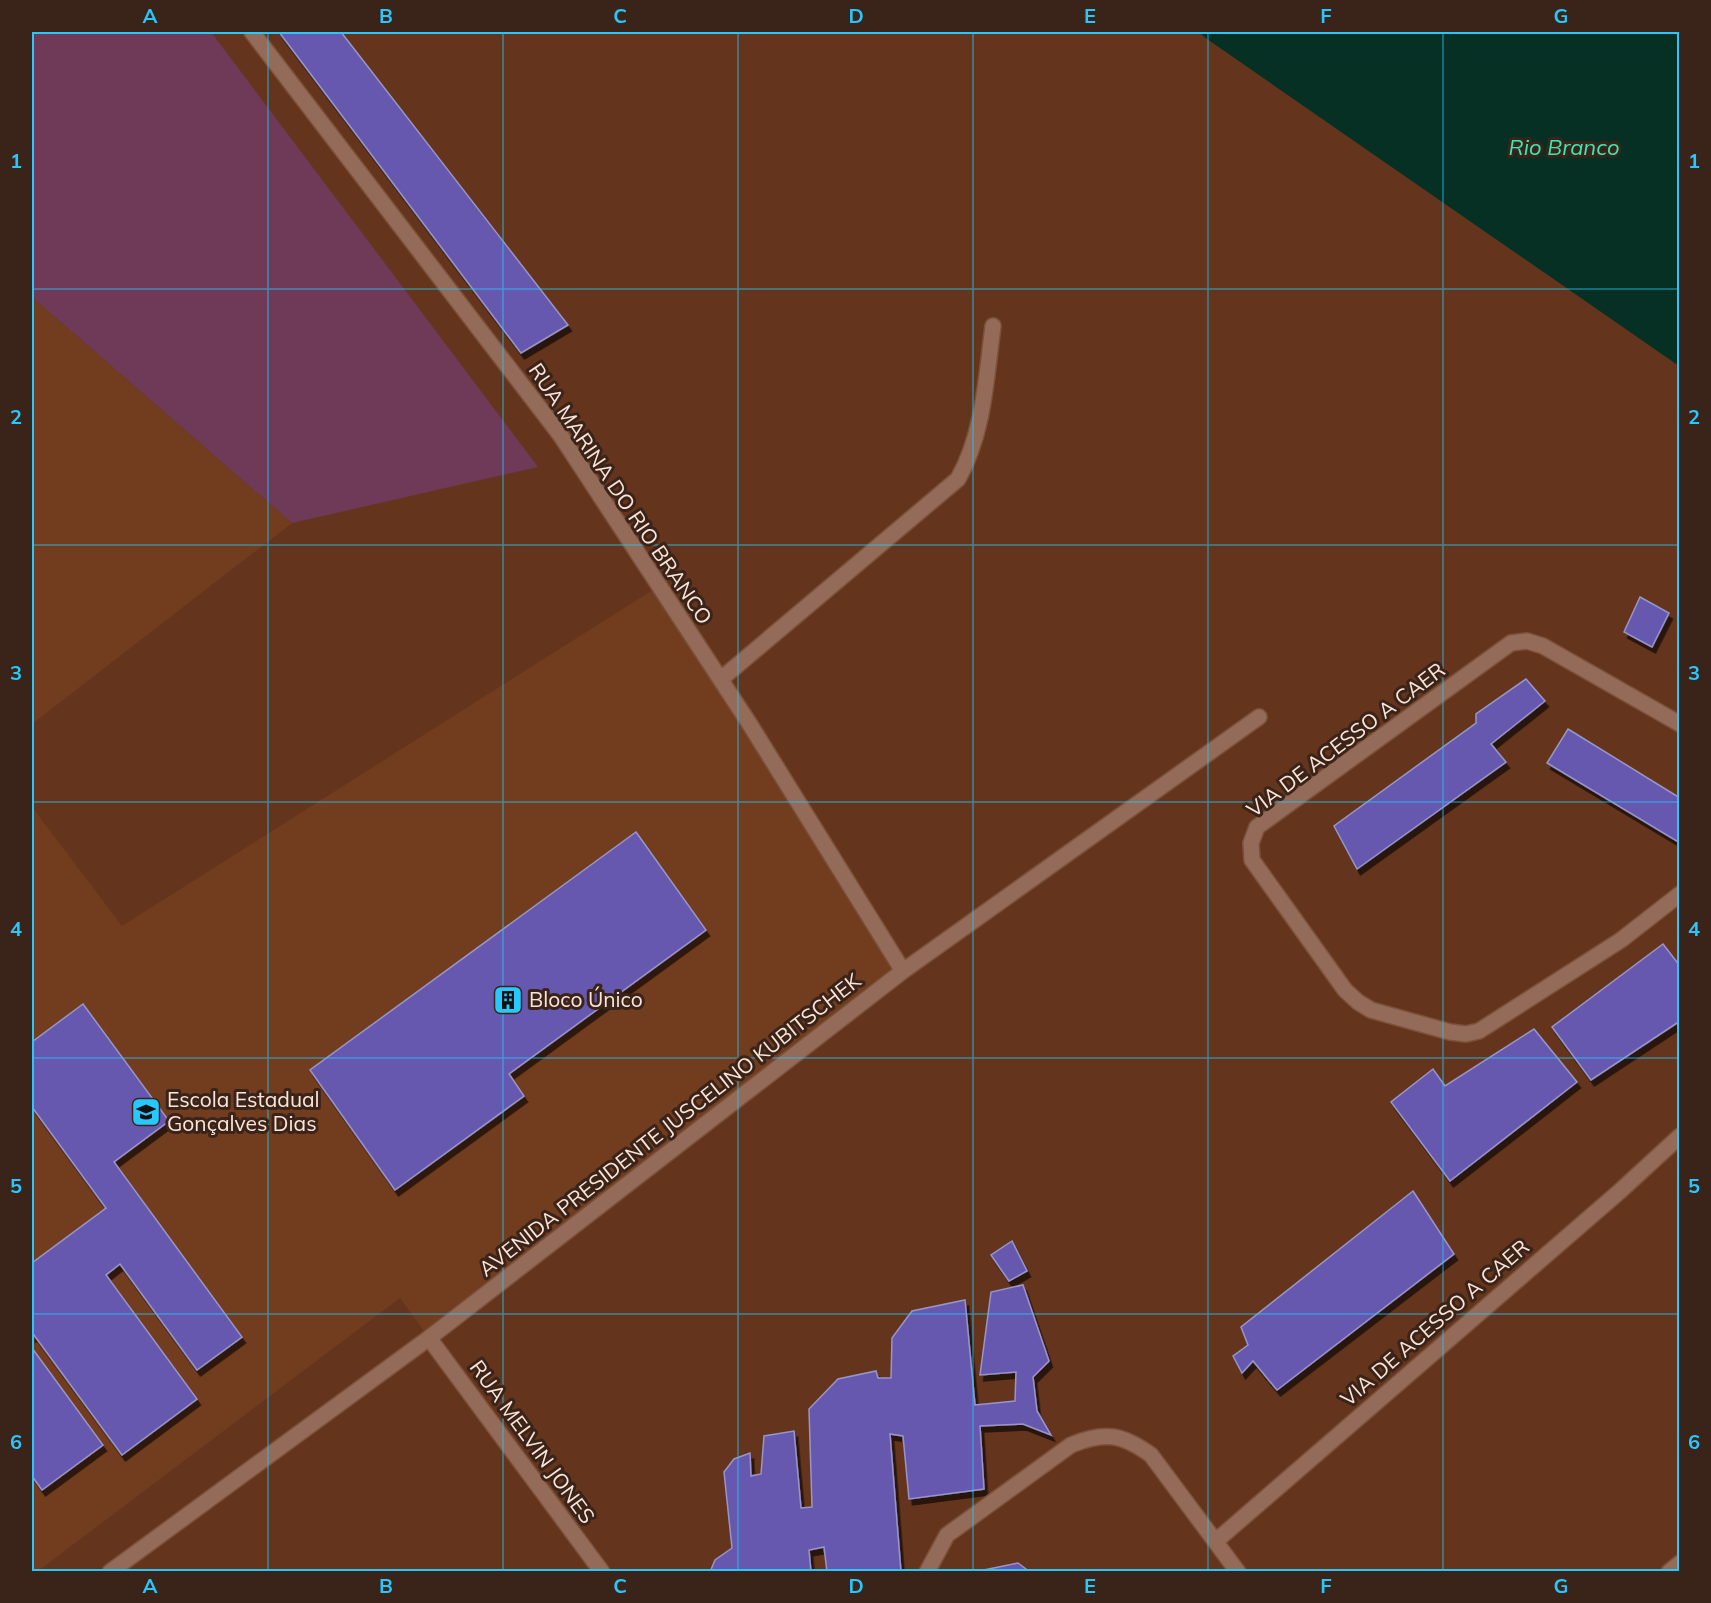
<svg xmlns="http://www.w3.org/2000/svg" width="1711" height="1603" font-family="Mulish,sans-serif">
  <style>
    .built { fill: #723c1e }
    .green { fill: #6f3a57 }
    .water { fill: #053023 }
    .building { fill: #6559ae; stroke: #9895ca; stroke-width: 1.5; filter: url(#shadow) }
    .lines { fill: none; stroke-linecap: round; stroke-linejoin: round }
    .minor-casing { stroke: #7c513a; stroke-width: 18 }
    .minor { stroke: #936b58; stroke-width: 15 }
    .grid { fill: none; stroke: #27c8ff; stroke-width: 1.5; stroke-opacity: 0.55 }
    .labels { text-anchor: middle; stroke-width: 6; stroke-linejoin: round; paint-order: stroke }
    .street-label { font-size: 21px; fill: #fce4d8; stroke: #3a2419 }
    .poi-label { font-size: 21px; fill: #fce4d8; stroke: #3a2419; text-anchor: start }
    .water-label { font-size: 22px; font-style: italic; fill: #35eab5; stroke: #3a2419 }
    .neatline { fill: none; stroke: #27c8ff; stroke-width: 2 }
    .grid-label { font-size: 20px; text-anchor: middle; font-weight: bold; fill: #27c8ff }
  </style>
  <defs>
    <filter id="shadow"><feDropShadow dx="3.5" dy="6" stdDeviation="0" flood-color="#0009"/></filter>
  </defs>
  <rect width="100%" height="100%" fill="#64351c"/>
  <path class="built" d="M32 297 292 523 32 724Z
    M659 586 903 971 429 1338 400 1298 38 1571H32V807L122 926Z"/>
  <path class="green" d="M32 32H211L538 467 292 523 32 297Z"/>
  <path class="water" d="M1199 32H1679V366L1207 39Z"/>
  <path class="building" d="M279 32H341L568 325 521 353Z
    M1640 597 1669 613 1652 647 1624 632Z
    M1526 679 1545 701 1491 744 1506 762 1357 869 1334 826 1476 723V714Z
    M1568 729 1680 798V843L1547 763Z
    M636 832 706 930 509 1074 524 1096 395 1190 310 1070Z
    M1663 944 1680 966V1021L1591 1080 1552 1027Z
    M83 1004 169 1121 114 1162 242 1337 197 1370 120 1264 106 1275 197 1399 122 1455 34 1335 32 1336V1263L106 1208 32 1107V1042Z
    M1534 1029 1577 1082 1450 1181 1391 1102 1433 1069 1445 1086Z
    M1413 1191 1454 1254 1277 1390 1253 1361 1242 1373 1233 1356 1248 1345 1241 1327Z
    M1012 1241 1027 1271 1009 1281 991 1255Z
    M1023 1285 1049 1361 1033 1377 1037 1411 1051 1435 1023 1424 980 1426 984 1489 909 1499 903 1436 890 1434 901 1572H827L824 1547 809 1550 811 1572H710L715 1560 732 1548 724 1472 734 1459 750 1453 751 1476 761 1474 764 1436 794 1431 801 1508 812 1507 809 1409 838 1379 876 1371 878 1378H891L892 1338 912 1311 965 1300 975 1405 1015 1401 1016 1372 980 1375 991 1292Z
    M32 1348 103 1445 42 1490 32 1476Z
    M1018 1563 1030 1572H982L984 1570Z"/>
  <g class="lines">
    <g class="minor-casing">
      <path id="minor" d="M252 32 561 436 749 723 903 971
        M721 679 958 479C984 433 986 378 993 326
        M1680 724 1543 646 1527 641 1511 643 1257 827 1251 843 1252 860 1345 990 1358 1002 1371 1010 1450 1032 1466 1034 1479 1031 1621 940 1680 894
        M429 1338 602 1572
        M1216 1541 1619 1192 1680 1136
        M110 1572 429 1338 903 971 1259 717
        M927 1572 947 1535 1071 1445C1105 1431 1122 1434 1151 1455L1238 1572
        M1669 1572 1680 1563"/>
    </g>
    <use href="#minor" class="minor"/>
  </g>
  <path class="grid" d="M268 32V1572M503 32V1572M738 32V1572M973 32V1572M1208 32V1572M1443 32V1572M32 289H1680M32 545H1680M32 802H1680M32 1058H1680M32 1314H1680"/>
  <defs>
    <g id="building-square" transform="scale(1.5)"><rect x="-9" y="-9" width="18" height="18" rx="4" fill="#27c8ff" stroke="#3a2419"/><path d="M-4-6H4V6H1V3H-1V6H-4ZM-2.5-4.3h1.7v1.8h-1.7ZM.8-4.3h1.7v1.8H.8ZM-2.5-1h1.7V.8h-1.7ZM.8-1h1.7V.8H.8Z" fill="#111"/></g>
    <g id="school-square" transform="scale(1.5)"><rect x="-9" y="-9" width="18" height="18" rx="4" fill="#27c8ff" stroke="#3a2419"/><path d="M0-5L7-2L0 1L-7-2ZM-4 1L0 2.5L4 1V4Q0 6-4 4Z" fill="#111"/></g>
  </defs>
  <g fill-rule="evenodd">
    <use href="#building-square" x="508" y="1000"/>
    <use href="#school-square" x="146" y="1112"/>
  </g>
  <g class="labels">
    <g class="street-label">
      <text transform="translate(620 494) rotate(56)" y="7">RUA MARINA DO RIO BRANCO</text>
      <text transform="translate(1346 740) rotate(-37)" y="7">VIA DE ACESSO A CAER</text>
      <text transform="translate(670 1125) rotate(-38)" y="7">AVENIDA PRESIDENTE JUSCELINO KUBITSCHEK</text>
      <text transform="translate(1435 1323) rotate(-41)" y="7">VIA DE ACESSO A CAER</text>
      <text transform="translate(532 1442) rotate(54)" y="7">RUA MELVIN JONES</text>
    </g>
    <g class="poi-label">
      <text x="529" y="1007">Bloco Único</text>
      <text x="167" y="1107">Escola Estadual<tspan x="167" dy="24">Gonçalves Dias</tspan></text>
    </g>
    <g class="water-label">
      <text x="1564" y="155">Rio Branco</text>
    </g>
  </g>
  <rect width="1711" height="1603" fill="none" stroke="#3a2419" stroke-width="66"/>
  <rect x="33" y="33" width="1645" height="1537" class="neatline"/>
  <g class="grid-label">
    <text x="150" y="23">A</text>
    <text x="386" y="23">B</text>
    <text x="620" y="23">C</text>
    <text x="856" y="23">D</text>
    <text x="1090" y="23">E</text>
    <text x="1326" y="23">F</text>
    <text x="1561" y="23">G</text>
    <text x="16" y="168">1</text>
    <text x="1694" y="168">1</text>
    <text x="16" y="424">2</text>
    <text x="1694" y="424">2</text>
    <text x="16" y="680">3</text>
    <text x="1694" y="680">3</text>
    <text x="16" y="936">4</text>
    <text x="1694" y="936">4</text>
    <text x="16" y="1193">5</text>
    <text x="1694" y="1193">5</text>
    <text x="16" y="1449">6</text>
    <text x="1694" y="1449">6</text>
    <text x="150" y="1593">A</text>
    <text x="386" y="1593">B</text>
    <text x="620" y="1593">C</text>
    <text x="856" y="1593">D</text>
    <text x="1090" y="1593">E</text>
    <text x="1326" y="1593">F</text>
    <text x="1561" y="1593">G</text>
  </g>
</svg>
